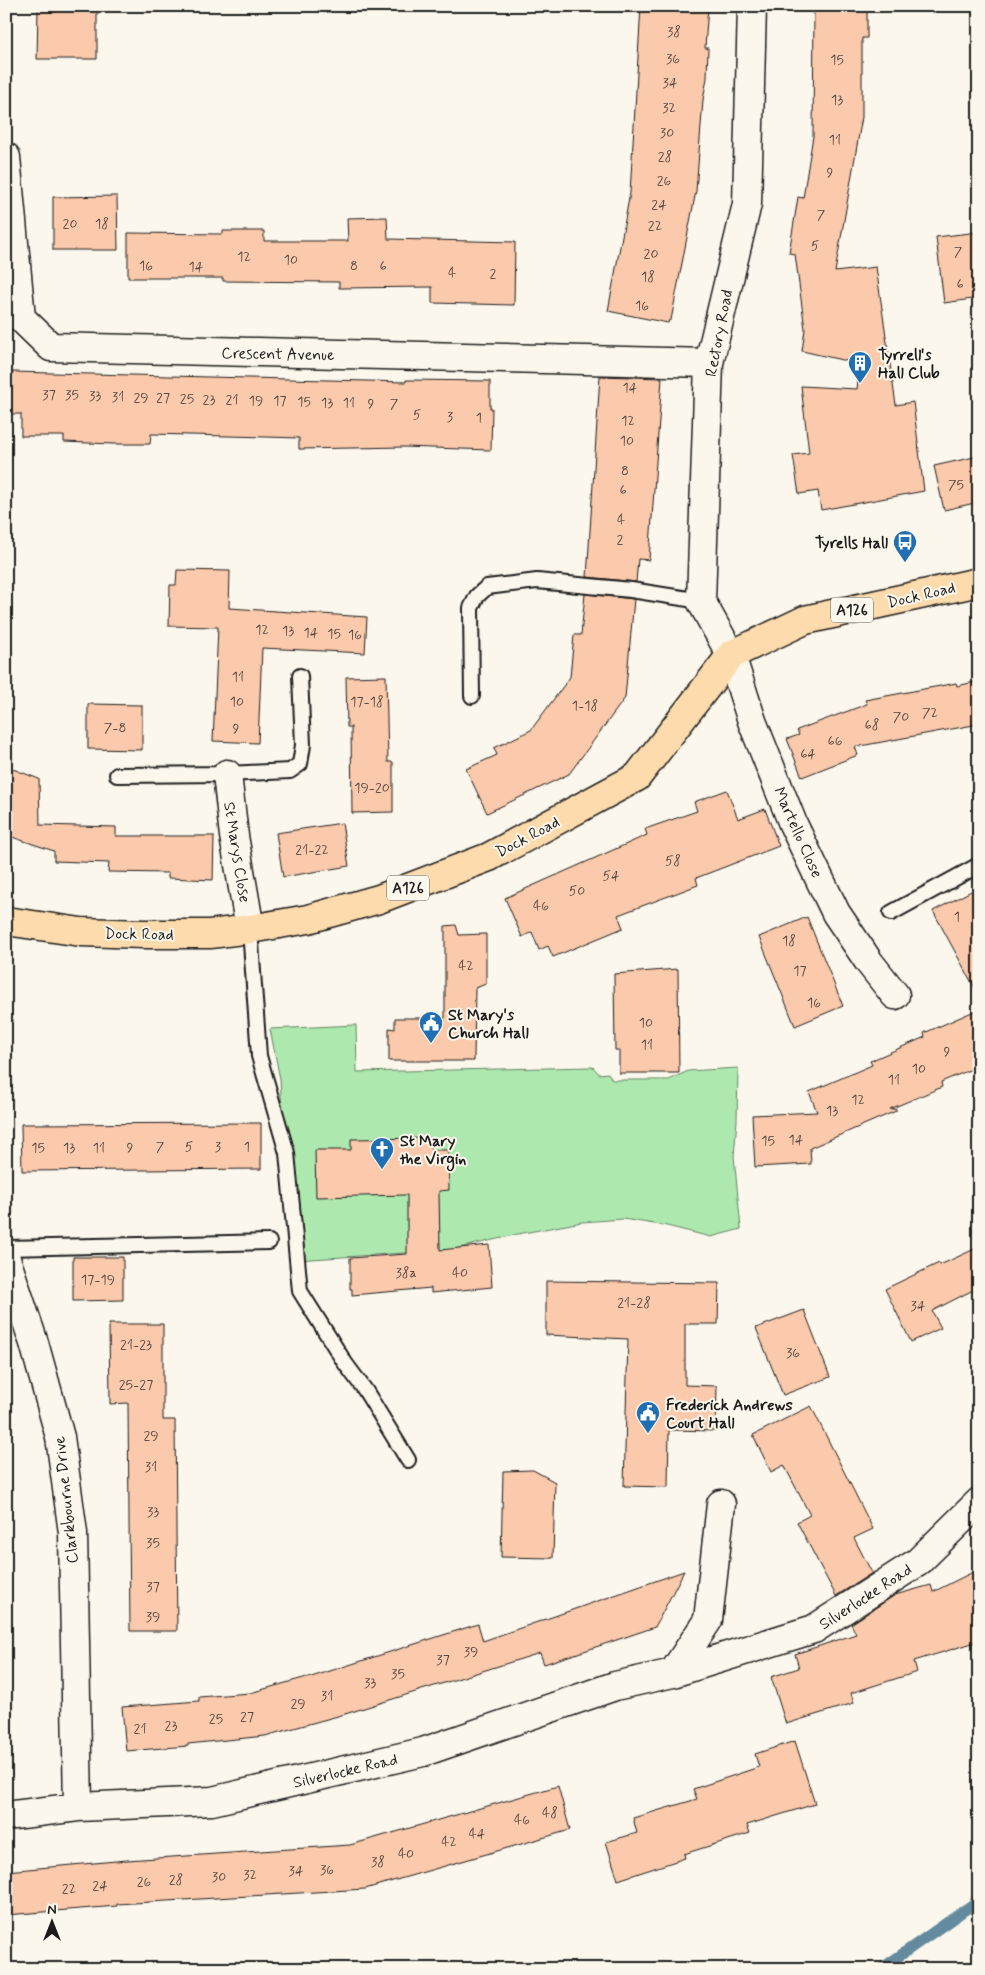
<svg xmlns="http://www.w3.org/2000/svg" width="985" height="1975" font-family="Mynerve,sans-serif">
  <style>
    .green { fill: #ade9ae; stroke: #648265 }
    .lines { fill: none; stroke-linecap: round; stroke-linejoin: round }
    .stream { stroke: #648a9e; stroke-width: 11 }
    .building { fill: #fbc9ab; stroke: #1c1c1c }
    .service-casing { stroke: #1c1c1c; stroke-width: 18 }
    .minor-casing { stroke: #1c1c1c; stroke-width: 31 }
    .primary-casing { stroke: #1c1c1c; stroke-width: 31 }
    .service { stroke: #fbf7ec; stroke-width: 14 }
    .minor { stroke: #fbf7ec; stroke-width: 28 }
    .primary { stroke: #fedbac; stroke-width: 28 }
    .labels { text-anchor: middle; stroke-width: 4; stroke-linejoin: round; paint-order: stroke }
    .number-label { font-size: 14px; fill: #544740 }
    .shield { fill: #fbf7ec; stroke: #5f5e5a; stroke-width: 1 }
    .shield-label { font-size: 15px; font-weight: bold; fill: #1c1c1c }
    .street-label { font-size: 16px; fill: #1c1c1c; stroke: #fbf7ec }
    .poi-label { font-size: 16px; font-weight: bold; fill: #1c1c1c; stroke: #fbf7ec; text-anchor: start }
  </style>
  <rect width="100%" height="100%" fill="#fbf7ec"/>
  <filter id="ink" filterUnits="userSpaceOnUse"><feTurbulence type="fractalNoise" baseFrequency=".02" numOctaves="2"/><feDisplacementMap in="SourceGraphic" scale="10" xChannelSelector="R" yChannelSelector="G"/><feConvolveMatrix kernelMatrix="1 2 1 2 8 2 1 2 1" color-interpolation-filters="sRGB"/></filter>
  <g filter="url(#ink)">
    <path class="green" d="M356 1025 357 1072 593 1067 599 1074 608 1073 612 1080H669L688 1071 738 1068 737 1120 734 1156 741 1229 711 1237 667 1226 623 1219 582 1222 518 1234 451 1250 296 1260 289 1224 280 1079 270 1029Z"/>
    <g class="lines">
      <path class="stream" d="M881 1969 979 1900"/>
    </g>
    <path class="building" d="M38 6H97V59H37Z
      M641 6H708L705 48H708L707 78 703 100 696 191 671 320H669L668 323 608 311 630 193Z
      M814 6H867V38H862V117L835 272 876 267 896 405 913 402 924 491 821 510 818 491 799 494 793 455 809 453 801 386 857 389 860 364 802 351 805 329 795 254 789 253 798 197 803 198 813 136Z
      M117 196 118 250H53V197Z
      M387 217 388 239 515 242 514 305 432 303V287L339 288V282L223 281V278H128V233L223 234V231H264V241H348L347 218Z
      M979 232V298L944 303 936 237Z
      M12 372 406 382V380L490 381V408H492L491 450 404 447 299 449V438L267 437 151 434 150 444H113L64 442V436H21V414H11Z
      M600 376 662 378 649 560 638 559 636 582 587 577Z
      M979 456V502L944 510 934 466Z
      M177 570 230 571 229 608 367 617 365 653 262 648 258 743 213 741 218 627 169 626 170 585H176Z
      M585 594 634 599 625 698 569 774 487 813 466 769 497 755 494 748 531 730 570 677 574 635H581Z
      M386 676 388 762H393V812L352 813 351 727H347L346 677Z
      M979 681V724L855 747 858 755 802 777 787 739 799 735 797 730 867 704 865 700 956 683 957 686Z
      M88 704 142 705V750L88 749Z
      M13 769 39 779 40 825 116 827V836H214L213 880 168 878V873L108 872 109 863 54 861V851L6 835V787Z
      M727 790 738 819 765 809 779 846 696 878 698 885 618 915 623 928 553 957 548 946 539 950 532 932 522 937 505 898 647 835 645 829 697 811 694 802Z
      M342 823 349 866 283 877 276 833Z
      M979 887V996L933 911Z
      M807 917 843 1006 795 1026 759 937Z
      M456 925 459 935 486 934V984L475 988 474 1061H389V1028L395 1029V1018H445V926Z
      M678 969 679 1073H619V1050H615L614 974Z
      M979 1009V1066L941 1082 942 1087 890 1109H896V1111L810 1148 811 1164 755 1167 752 1115 817 1112 809 1092 872 1065 870 1061 925 1037 924 1033Z
      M261 1123V1169L22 1171 21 1124Z
      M430 1138 431 1150H448L449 1190 439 1191 440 1250 489 1245 492 1287 431 1293V1288L352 1295V1289H350V1258L407 1254V1195L316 1197 315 1150H351V1139Z
      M979 1247V1287L932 1311 941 1328 911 1342 885 1289 939 1263 940 1265Z
      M73 1257H123V1300L73 1301Z
      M546 1281 719 1283 718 1324H685V1385L717 1386 716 1431 669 1430 668 1487 624 1486 628 1339 546 1335Z
      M804 1310 830 1377 783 1395 756 1328Z
      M109 1324H163V1420H175L177 1631H130L128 1403 110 1404Z
      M811 1406 873 1529 854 1538 872 1573 836 1596 797 1522 810 1515 784 1465 771 1472 753 1435Z
      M533 1470 555 1482 553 1558 501 1557 503 1471Z
      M979 1569V1641L914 1661 917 1672 851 1693 854 1703 786 1724 771 1677 799 1668 795 1654 856 1634 851 1624 895 1595 931 1585 933 1592Z
      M684 1571 655 1627 581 1652 544 1664 540 1653 345 1714 265 1736 188 1744V1746L126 1751 122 1707 199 1701V1697L250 1693 307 1677 308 1678 478 1624 483 1641Z
      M795 1741 815 1804 747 1825 750 1833 684 1854 685 1858 618 1880 606 1842 637 1833 633 1818 697 1799 693 1789 759 1767 755 1754Z
      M558 1786 570 1830 365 1889 117 1904V1906L6 1915V1871L127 1860 350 1845Z"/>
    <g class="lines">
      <g class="service-casing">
        <path id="service" d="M472 696 471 608 477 596 487 587 537 581 631 590 701 601
          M117 775 227 774 290 771 300 764 303 745 300 676
          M891 913 979 865
          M250 929 259 1056 287 1153 300 1291 345 1363 365 1390 408 1460
          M6 1248 269 1242"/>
      </g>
      <g class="minor-casing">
        <path id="minor" d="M752 6 747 204 709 363 701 601 731 655 752 721 793 824 836 913 869 962 895 995
          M6 157 21 318 51 347 709 363
          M227 774 234 836 250 929
          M6 1259 34 1343 60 1437 73 1533 78 1807
          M673 1673 708 1620 721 1504
          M6 1816 78 1807 212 1801 423 1752 615 1686 673 1673 814 1629 918 1562 979 1502"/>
      </g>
      <g class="primary-casing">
        <path id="primary" d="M6 921 81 932 144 934H210L250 929 308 919 379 899 489 857 637 777 731 655 805 620 979 582"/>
      </g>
      <use href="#service" class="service"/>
      <use href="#minor" class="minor"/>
      <use href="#primary" class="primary"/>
    </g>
  </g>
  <defs>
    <g id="building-pin" transform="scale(1.25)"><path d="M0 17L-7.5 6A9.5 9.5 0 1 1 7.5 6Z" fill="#1f6fb2" stroke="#fbf7ec"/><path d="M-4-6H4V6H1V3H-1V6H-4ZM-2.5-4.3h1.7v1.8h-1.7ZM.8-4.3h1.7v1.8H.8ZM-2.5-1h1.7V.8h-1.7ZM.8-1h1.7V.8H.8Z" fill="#fff"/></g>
    <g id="bus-pin" transform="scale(1.25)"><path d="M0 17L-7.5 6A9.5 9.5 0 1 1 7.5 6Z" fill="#1f6fb2" stroke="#fbf7ec"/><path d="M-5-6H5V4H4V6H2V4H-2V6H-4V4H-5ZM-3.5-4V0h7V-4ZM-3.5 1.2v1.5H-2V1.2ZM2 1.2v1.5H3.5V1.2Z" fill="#fff"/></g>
    <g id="civic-pin" transform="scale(1.25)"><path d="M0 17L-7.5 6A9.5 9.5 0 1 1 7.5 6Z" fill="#1f6fb2" stroke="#fbf7ec"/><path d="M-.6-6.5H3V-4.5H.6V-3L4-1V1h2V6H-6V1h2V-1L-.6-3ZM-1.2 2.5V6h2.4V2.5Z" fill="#fff"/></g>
    <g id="church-pin" transform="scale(1.25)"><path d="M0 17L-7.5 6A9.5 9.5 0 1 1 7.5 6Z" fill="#1f6fb2" stroke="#fbf7ec"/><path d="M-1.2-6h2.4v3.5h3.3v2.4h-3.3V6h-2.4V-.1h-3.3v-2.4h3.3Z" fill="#fff"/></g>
  </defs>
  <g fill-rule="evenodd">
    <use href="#building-pin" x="860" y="363"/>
    <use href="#bus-pin" x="905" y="542"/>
    <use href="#civic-pin" x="431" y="1023"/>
    <use href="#church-pin" x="382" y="1149"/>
    <use href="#civic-pin" x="648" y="1413"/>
  </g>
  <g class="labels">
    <g class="number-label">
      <text x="674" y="36">38</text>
      <text x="673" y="63">36</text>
      <text x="837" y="64">15</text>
      <text x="670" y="87">34</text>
      <text x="837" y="104">13</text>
      <text x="669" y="112">32</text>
      <text x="667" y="137">30</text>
      <text x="835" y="144">11</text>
      <text x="665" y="161">28</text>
      <text x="830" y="177">9</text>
      <text x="664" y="185">26</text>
      <text x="659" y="209">24</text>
      <text x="821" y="219">7</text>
      <text x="70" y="228">20</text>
      <text x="102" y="228">18</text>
      <text x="655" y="230">22</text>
      <text x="815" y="250">5</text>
      <text x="958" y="256">7</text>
      <text x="651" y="258">20</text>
      <text x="244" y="261">12</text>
      <text x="291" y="264">10</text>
      <text x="146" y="270">16</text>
      <text x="354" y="270">8</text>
      <text x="383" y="270">6</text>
      <text x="196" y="271">14</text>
      <text x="452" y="277">4</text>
      <text x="493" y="278">2</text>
      <text x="648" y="281">18</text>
      <text x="960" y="288">6</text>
      <text x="642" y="310">16</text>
      <text x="630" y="392">14</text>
      <text x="49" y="399">37</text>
      <text x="72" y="399">35</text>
      <text x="95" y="400">33</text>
      <text x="118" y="401">31</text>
      <text x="141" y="402">29</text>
      <text x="163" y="402">27</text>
      <text x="187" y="403">25</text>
      <text x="209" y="404">23</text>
      <text x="232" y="404">21</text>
      <text x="256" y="405">19</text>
      <text x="280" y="405">17</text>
      <text x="304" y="406">15</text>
      <text x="327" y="407">13</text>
      <text x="349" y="407">11</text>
      <text x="371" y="408">9</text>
      <text x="394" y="408">7</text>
      <text x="417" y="419">5</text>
      <text x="450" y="421">3</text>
      <text x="479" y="422">1</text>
      <text x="628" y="425">12</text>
      <text x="627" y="445">10</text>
      <text x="625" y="475">8</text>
      <text x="956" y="489">75</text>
      <text x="623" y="494">6</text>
      <text x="621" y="524">4</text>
      <text x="620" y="544">2</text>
      <text x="262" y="634">12</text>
      <text x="288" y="635">13</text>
      <text x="311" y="637">14</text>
      <text x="334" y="638">15</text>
      <text x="355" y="639">16</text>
      <text x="238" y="681">11</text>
      <text x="237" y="706">10</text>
      <text x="367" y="706">17-18</text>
      <text x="585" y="710">1-18</text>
      <text x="930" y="717">72</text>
      <text x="901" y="721">70</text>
      <text x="872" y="729">68</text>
      <text x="115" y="732">7-8</text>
      <text x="236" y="733">9</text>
      <text x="835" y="745">66</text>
      <text x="808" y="758">64</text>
      <text x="372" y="792">19-20</text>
      <text x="312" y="854">21-22</text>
      <text x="673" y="865">58</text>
      <text x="611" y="880">54</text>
      <text x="577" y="895">50</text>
      <text x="541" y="910">46</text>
      <text x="957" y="921">1</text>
      <text x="789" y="945">18</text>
      <text x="466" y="970">42</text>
      <text x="800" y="975">17</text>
      <text x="814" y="1007">16</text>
      <text x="646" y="1027">10</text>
      <text x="647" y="1049">11</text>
      <text x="947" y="1056">9</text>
      <text x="919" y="1073">10</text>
      <text x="894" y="1084">11</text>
      <text x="858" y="1104">12</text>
      <text x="832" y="1115">13</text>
      <text x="796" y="1144">14</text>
      <text x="768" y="1145">15</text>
      <text x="160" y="1151">7</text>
      <text x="189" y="1151">5</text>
      <text x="218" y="1151">3</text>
      <text x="247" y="1151">1</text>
      <text x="38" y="1152">15</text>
      <text x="69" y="1152">13</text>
      <text x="99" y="1152">11</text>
      <text x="130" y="1152">9</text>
      <text x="406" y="1277">38a</text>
      <text x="460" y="1277">40</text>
      <text x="98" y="1284">17-19</text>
      <text x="634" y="1307">21-28</text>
      <text x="918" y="1310">34</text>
      <text x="136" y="1349">21-23</text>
      <text x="793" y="1357">36</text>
      <text x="136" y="1389">25-27</text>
      <text x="151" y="1440">29</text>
      <text x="151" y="1471">31</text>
      <text x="153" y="1516">33</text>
      <text x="153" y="1547">35</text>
      <text x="153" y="1591">37</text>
      <text x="153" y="1621">39</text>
      <text x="471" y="1656">39</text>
      <text x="443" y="1664">37</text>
      <text x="398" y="1678">35</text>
      <text x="370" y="1687">33</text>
      <text x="327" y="1700">31</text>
      <text x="298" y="1708">29</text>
      <text x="247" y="1721">27</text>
      <text x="216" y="1723">25</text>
      <text x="171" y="1730">23</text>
      <text x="140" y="1733">21</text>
      <text x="550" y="1817">48</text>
      <text x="522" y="1824">46</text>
      <text x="477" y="1838">44</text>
      <text x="449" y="1846">42</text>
      <text x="406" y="1858">40</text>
      <text x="378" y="1866">38</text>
      <text x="327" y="1874">36</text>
      <text x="296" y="1875">34</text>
      <text x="250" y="1879">32</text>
      <text x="219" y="1881">30</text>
      <text x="176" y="1884">28</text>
      <text x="144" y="1886">26</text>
      <text x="100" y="1890">24</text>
      <text x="69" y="1893">22</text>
    </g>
    <g class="shield">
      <rect x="831" y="597.5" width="42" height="25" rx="4"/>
      <rect x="387" y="875.5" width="42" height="25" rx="4"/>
    </g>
    <g class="shield-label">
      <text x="852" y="615">A126</text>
      <text x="408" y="893">A126</text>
    </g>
    <g class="street-label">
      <text transform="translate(718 333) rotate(-79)" y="6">Rectory Road</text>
      <text transform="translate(278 353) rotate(1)" y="6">Crescent Avenue</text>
      <text transform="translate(921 594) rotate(-13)" y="6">Dock Road</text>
      <text transform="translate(799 832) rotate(66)" y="6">Martello Close</text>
      <text transform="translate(527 836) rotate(-28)" y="6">Dock Road</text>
      <text transform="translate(238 852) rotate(81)" y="6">St Marys Close</text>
      <text transform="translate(139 933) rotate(1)" y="6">Dock Road</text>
      <text transform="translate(65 1500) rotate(-96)" y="6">Clarkbourne Drive</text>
      <text transform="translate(865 1596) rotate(-33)" y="6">Silverlocke Road</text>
      <text transform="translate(345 1770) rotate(-13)" y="6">Silverlocke Road</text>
    </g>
    <g class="poi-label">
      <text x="878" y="360">Tyrrell's<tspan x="878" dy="18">Hall Club</tspan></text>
      <text x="888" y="548" text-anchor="end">Tyrells Hall</text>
      <text x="448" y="1020">St Mary's<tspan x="448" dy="18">Church Hall</tspan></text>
      <text x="400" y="1146">St Mary<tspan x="400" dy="18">the Virgin</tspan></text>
      <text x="666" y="1410">Frederick Andrews<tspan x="666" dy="18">Court Hall</tspan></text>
    </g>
  </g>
  <rect width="985" height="1975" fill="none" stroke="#fbf7ec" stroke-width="25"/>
  <rect x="12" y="12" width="960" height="1950" fill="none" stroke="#1c1c1c" stroke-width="2" filter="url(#ink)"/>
  <g transform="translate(52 1922)" stroke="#fbf7ec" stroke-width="4" paint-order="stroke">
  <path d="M0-4L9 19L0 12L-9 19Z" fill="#1c1c1c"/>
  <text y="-8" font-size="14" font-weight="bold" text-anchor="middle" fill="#1c1c1c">N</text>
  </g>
</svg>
